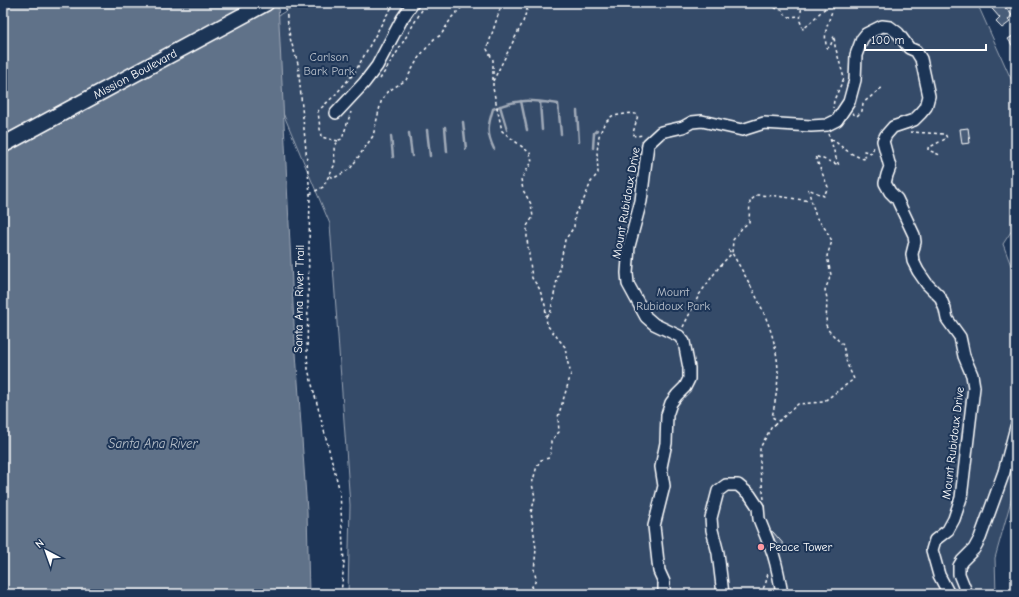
<svg xmlns="http://www.w3.org/2000/svg" width="1019" height="597" font-family="'Comic Neue',sans-serif">
  <style>
    .green { fill: #364b69; stroke: #9aa5b4 }
    .water { fill: #617289; stroke: #a0aab8 }
    .lines { fill: none; stroke-linecap: round; stroke-linejoin: round }
    .stream { stroke: #a0aab8; stroke-width: 2.5 }
    .building { fill: #4a5d79; stroke: #fff }
    .minor-casing { stroke: #fff; stroke-width: 14 }
    .major-casing { stroke: #fff; stroke-width: 18 }
    .path { stroke: #fff; stroke-width: 1.5; stroke-dasharray: 3 3; stroke-linecap: butt }
    .minor { stroke: #1d3557; stroke-width: 11 }
    .major { stroke: #1d3557; stroke-width: 15 }
    .path-bridge { stroke: #fff; stroke-width: 1.5; stroke-dasharray: 3 3; stroke-linecap: butt }
    .poi-dot { fill: #ff9aa2; stroke: #1d3557; stroke-width: 1.5 }
    .labels { text-anchor: middle; stroke-width: 4; stroke-linejoin: round; paint-order: stroke }
    .park-label { font-size: 12px; fill: #b9c0ca; stroke: #1d3557 }
    .street-label { font-size: 12px; fill: #fff; stroke: #1d3557 }
    .poi-label { font-size: 12px; fill: #fff; stroke: #1d3557; text-anchor: start }
    .water-label { font-size: 13px; font-style: italic; fill: #b8c0ca; stroke: #1d3557 }
  </style>
  <rect width="100%" height="100%" fill="#1d3557"/>
  <filter id="ink" filterUnits="userSpaceOnUse"><feTurbulence type="fractalNoise" baseFrequency=".025" numOctaves="2"/><feDisplacementMap in="SourceGraphic" scale="8" xChannelSelector="R" yChannelSelector="G"/><feConvolveMatrix kernelMatrix="1 2 1 2 8 2 1 2 1" color-interpolation-filters="sRGB"/></filter>
  <g filter="url(#ink)">
    <path class="green" d="M299 3H977L1016 90V224L1003 244 1016 279V483L995 558 996 594H348L350 505 330 224 249 33Z"/>
    <path class="water" d="M3 3H278L294 324 307 511 309 594H3Z"/>
    <g class="lines">
      <path class="stream" d="M521 101 527 130
        M540 102 542 130
        M500 106 507 130
        M577 111 579 142
        M463 122 466 149
        M445 127 447 152
        M427 130 430 156
        M409 133 412 156
        M391 136 393 157
        M593 148 594 133 597 130
        M494 149C486 133 488 125 493 109 519 98 531 100 558 104L561 134"/>
    </g>
    <path class="building" d="M987 3H1001L1012 15 1008 20 1010 22 1002 28 996 22 1000 18Z
      M1016 34V51L1008 39Z
      M968 128 970 143 962 144 960 129Z
      M771 531 773 532 786 547 780 554Z"/>
    <g class="lines">
      <g class="minor-casing">
        <path id="minor" d="M336 113 364 83 377 66 402 19 413 3
          M771 548C777 563 779 578 782 594
          M664 594V582L659 571 654 526 664 486 661 467 666 443 667 415 671 403 677 395 685 387 689 379V368L684 342 679 336 654 324 646 317 628 284 627 273 629 246 641 201 648 144 661 132 683 127 692 122 702 121 742 130 764 123 811 126 827 125 837 120 849 102 855 80 856 55 862 39 866 34 882 26 890 27 898 33 909 48 916 51 921 59 929 96 926 107 921 113 914 120 893 127 886 135 883 141 890 167 887 175 885 183 890 192 897 199 914 235 915 242 912 254 913 261 918 271 927 284 940 297 945 309 947 319 960 337 964 356 972 375 974 387 961 498 954 519 948 530 935 540 932 550 939 575 949 594
          M723 594 718 553 712 530 711 518 718 491 726 485H738L750 495 758 507 759 519 769 544
          M967 594 959 574V566L962 561 974 549 980 538 1004 472 1016 427"/>
      </g>
      <g class="major-casing">
        <path id="major" d="M3 145 266 3"/>
      </g>
      <path class="path" d="M285 3 290 38 298 64 310 194 307 353 308 369 340 492 344 563 341 594
        M502 3 487 49 493 60V88L502 131 530 153 532 162 521 179 523 190 531 204 533 217 527 226V239L532 278 539 288 545 305 546 315H550L565 240 574 227 575 214 584 199 591 182 598 173 597 152 599 136 604 124 612 116 632 113 638 115 633 133 635 136 644 135
        M770 3 777 9 782 10 787 17 800 16
        M802 3 800 21 803 29C814 21 821 8 835 3 830 18 822 33 827 48L830 47 834 36 835 46 844 78 834 100 833 108
        M342 68 352 77
        M380 79 396 54 426 3
        M493 81 523 22 529 3
        M852 113 857 116 862 111 863 103 884 86
        M910 132 945 134 947 138 928 148V150L940 155
        M831 140 835 141C842 148 856 158 866 159L864 151 872 153 874 146
        M338 141 321 137 318 111 335 95 355 72 386 16 395 3
        M330 176 334 178 350 169 373 136 381 102 387 92 406 80 419 57 434 39 441 35 452 17 466 3
        M310 194 323 187 335 164 334 147 339 140 342 139 351 112
        M728 250 732 253C754 291 779 332 778 377 777 390 775 404 772 417L779 421
        M683 327 699 295 719 267 732 253 733 240 742 228 749 222 750 201 757 195 777 196 810 201
        M764 499 760 470V448L771 428 798 404 823 402 854 379 847 364 843 345 829 331 826 325 827 298 825 290 831 275 827 256 832 241 826 230 816 217 808 189 824 196 828 187 815 156 839 165C834 155 833 144 828 134
        M531 594V588L535 582 536 578 534 571 536 549 531 512 534 502 535 497 532 484 537 466 541 460 549 458 551 453V441L559 432 558 417 571 374 567 360 565 347 547 325 546 315
        M761 594 766 582 768 573"/>
      <use href="#minor" class="minor"/>
      <use href="#major" class="major"/>
      <path class="path-bridge" d="M763 549 774 543"/>
    </g>
  </g>
  <circle class="poi-dot" cx="761" cy="547" r="4"/>
  <g class="labels">
    <g class="park-label">
      <text x="329" y="61">Carlson<tspan x="329" dy="14">Bark Park</tspan></text>
      <text x="673" y="296">Mount<tspan x="673" dy="14">Rubidoux Park</tspan></text>
    </g>
    <g class="street-label">
      <text transform="translate(135 74) rotate(-28)" y="4">Mission Boulevard</text>
      <text transform="translate(626 203) rotate(-80)" y="4">Mount Rubidoux Drive</text>
      <text transform="translate(299 299) rotate(-89)" y="4">Santa Ana River Trail</text>
      <text transform="translate(953 443) rotate(-83)" y="4">Mount Rubidoux Drive</text>
    </g>
    <g class="poi-label">
      <text x="769" y="551">Peace Tower</text>
    </g>
    <g class="water-label">
      <text x="153" y="448">Santa Ana River</text>
    </g>
  </g>
  <rect width="1019" height="597" fill="none" stroke="#1d3557" stroke-width="16"/>
  <rect x="8" y="8" width="1003" height="581" fill="none" stroke="#fff" stroke-width="1.5" filter="url(#ink)"/>
  <g transform="translate(46 551) rotate(319)" stroke="#1d3557" stroke-width="3" paint-order="stroke">
  <path d="M0-3L7 15L0 10L-7 15Z" fill="#ffffff"/>
  <text y="-6" font-size="11" font-weight="bold" text-anchor="middle" fill="#ffffff">N</text>
  </g>
  <path d="M865 44v6h121v-6" fill="none" stroke="#ffffff" stroke-width="2"/>
  <text x="871" y="44" font-size="12" fill="#ffffff" stroke="#1d3557" stroke-width="3" paint-order="stroke">100 m</text>
</svg>
